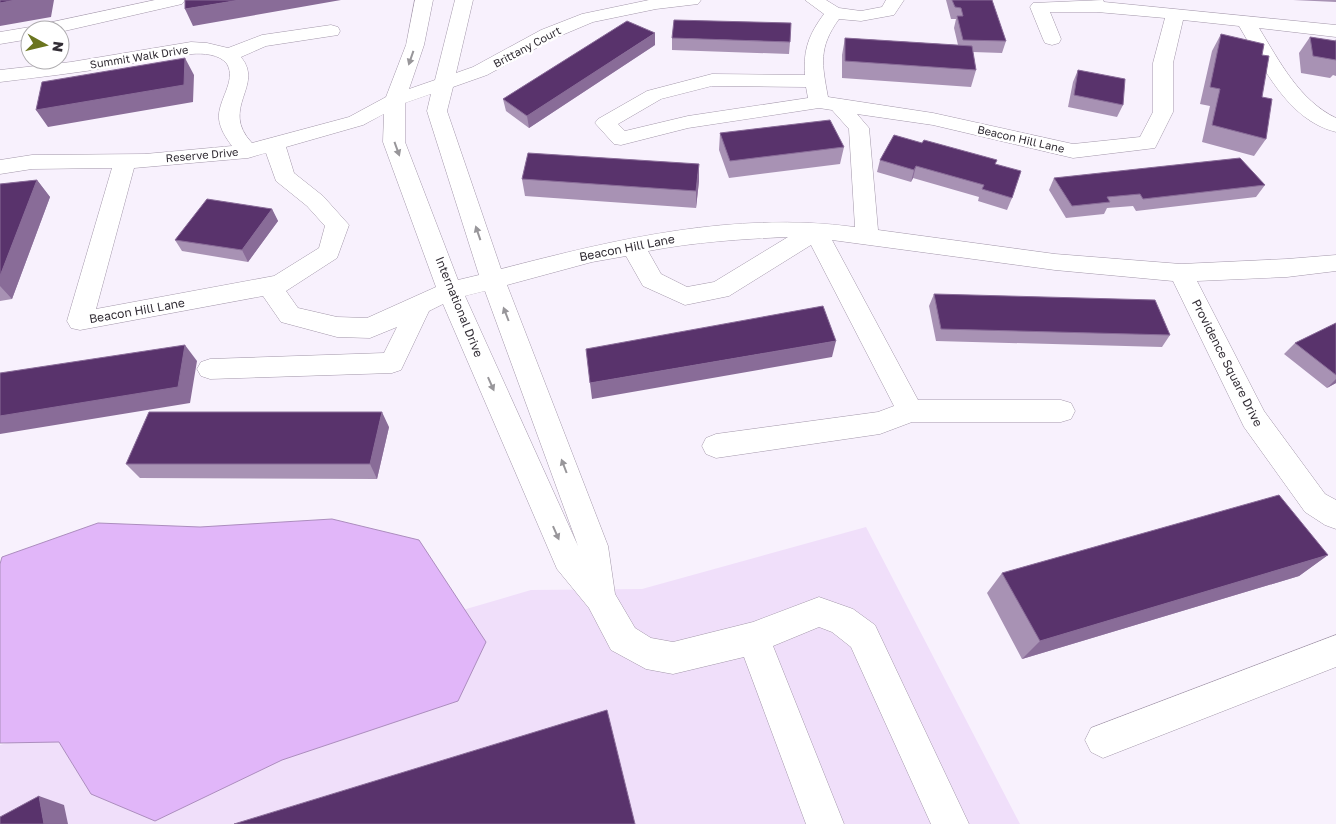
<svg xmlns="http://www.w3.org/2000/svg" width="1336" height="824" font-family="'Golos Text',sans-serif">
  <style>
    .built { fill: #f0dffa }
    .water { fill: #e1b6f9; stroke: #ac8dbe }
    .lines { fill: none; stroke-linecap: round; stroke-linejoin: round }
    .minor-casing { stroke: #a397aa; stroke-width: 1 }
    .minor { fill: #fff; fill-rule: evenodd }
    .wall { fill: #a892b4 }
    .shaded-wall { fill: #896c98 }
    .building { fill: #59336c; stroke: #896c98 }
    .oneway { fill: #98969a }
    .labels { text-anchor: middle; stroke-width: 5; stroke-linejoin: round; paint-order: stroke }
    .far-street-label { font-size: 11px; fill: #322d35; stroke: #fff }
    .street-label { font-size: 12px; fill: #322d35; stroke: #fff }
  </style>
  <rect width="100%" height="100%" fill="#f8f1fd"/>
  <path class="built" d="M866 527 1020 824H0V745L531 590 642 589Z"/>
  <path class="water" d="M332 519 419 540 486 642 458 701 282 760 155 821 91 794 59 742 0 743V564L2 557 98 523 200 527Z"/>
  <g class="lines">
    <g class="minor-casing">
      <path id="minor" d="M155 0H185L182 4 60 32V30H30V39L0 44V32L30 27 35 29 43 24Z
        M415 0H433L424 45 409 89 435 80 455 0H473L456 73 473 67 541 30 582 14 649 0H701L698 4 656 9 593 22 555 38 487 75 453 87 447 111 501 269C617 239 734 211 855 227L849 129 832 110 819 108 688 128 621 145 614 144 595 123 598 119 647 91 712 74 805 75C803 50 809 34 824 14L805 0H826L839 8 861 11 882 7 886 0H904L894 15 861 21 839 19C818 48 822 64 828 97L933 113 1073 144 1140 137 1153 112V63L1165 18 1097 12H1050L1061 39 1059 43 1052 45 1045 43 1043 39 1030 7 1033 3 1103 0 1104 2 1336 25V37L1259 28C1280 62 1299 100 1336 118V132C1287 120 1263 66 1239 26L1183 20 1173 63V112L1155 148 1073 158 933 125 857 114 869 128 878 230 1055 254 1181 264 1287 259 1336 255V271L1287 277 1197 281 1264 411 1325 494 1336 500V529L1325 525 1305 512 1244 427 1173 281 1055 270 832 240 918 400H1061L1071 403 1075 411 1071 419 1061 422H912L880 434 716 458 706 454 702 446 706 438 716 434 878 412 894 406 811 245 729 296 685 305 643 286 626 256 592 262 507 285 608 546 615 594 635 628 651 638 673 642 753 622 819 597 853 609 875 625 969 824H931L851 647 832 632 819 627 773 646 844 824H806L744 657 673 674 646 669 611 650 589 608 557 569 443 304 429 311 401 370 392 373 210 379 201 376 197 369 201 362 210 359 384 353 397 327 370 338 337 337 281 322 263 296 80 330 71 328 67 321 112 168 32 169 0 174V160L32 155 145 154 232 146C226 138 220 129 219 119 217 101 237 81 227 64 220 54 202 53 192 54 167 55 141 62 117 66 78 73 39 77 0 82V70L71 62 191 42 207 43 228 48 262 35 331 25 338 27 340 31 338 35 266 46 241 57C265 86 219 108 252 143L349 117 386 97 406 45ZM712 86 806 87 808 98 688 116 625 131 618 124 661 99ZM431 94 427 111 479 275 458 280 405 142V103ZM384 114 383 142 436 287 367 318 337 317 298 308 286 291 337 258 349 225 323 196 294 173 286 147 363 125ZM266 153 276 181 307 206 325 226 319 248 274 276 96 309 134 168 248 158ZM788 237 714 282 687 287 661 274 648 251C695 242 741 239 788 237ZM485 291 578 546 465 296Z
        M1336 635V667L1103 758 1091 752 1085 740 1091 728Z"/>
    </g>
    <use href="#minor" class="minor"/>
  </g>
  <path class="wall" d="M946 0H992L1006 41 1002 53 973 52 976 70 971 87 842 78V55L845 38 958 45 954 28 956 19H951Z
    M1293 0H1336V2Z
    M1221 34 1262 55V97L1266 139 1254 156 1202 142 1210 106 1200 104 1212 51Z
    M1310 37 1335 41 1336 39V76L1333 75 1330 78 1301 73 1299 53Z
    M672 38 790 42 789 54 672 50Z
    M655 45 529 128 506 111 503 99Z
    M1078 70 1123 105 1117 117 1068 107 1073 82Z
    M720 133 844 147 840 164 729 178 719 150Z
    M880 160 995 164 1012 198 1007 210 978 201 979 197 913 178 911 182 877 172Z
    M1054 178 1265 185 1256 197 1136 211 1133 206 1107 208 1104 214 1066 218 1049 190Z
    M522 179 699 181 696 208 525 196Z
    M37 180 50 197 12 299 0 301V184Z
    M272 209 278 221 248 262 182 251 175 240Z
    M934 294 1170 335 1162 347 936 341 929 306Z
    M1336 323V383L1327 388 1284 354 1295 343Z
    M389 427 377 479 140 478 126 464Z
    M1328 555 1299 576 1022 659 987 593 1002 573Z"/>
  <path class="shaded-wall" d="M16 0H54L51 17 0 26V3Z
    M240 0H341L193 26 185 9Z
    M655 33V45L529 128 527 116Z
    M185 58 194 75 193 102 48 127 36 110Z
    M699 164V181L696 208V191Z
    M916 166 913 178 911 182 914 170Z
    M37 180 50 197 12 299 0 286V276Z
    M272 209 278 221 248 262 242 250Z
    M836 341 832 357 592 399 590 383Z
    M185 345 197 361 190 403 0 434V416Z
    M1336 379V383L1327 388Z
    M382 412 389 427 377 479 370 464Z
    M1328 555 1299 576 1022 659 1040 641Z
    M39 796 64 805 68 824H44Z"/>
  <path class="building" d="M0 0H16L0 3Z
    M185 0H240L185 9Z
    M952 0H992L1006 41 963 40 957 16H963L961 8 955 7Z
    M674 20 791 23 790 42 672 38Z
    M627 21 655 33 527 116 503 99Z
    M1221 34 1264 44 1262 55 1269 56 1262 97 1272 99 1266 139 1212 125 1220 89 1210 87Z
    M1310 37 1336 41V60L1313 56Z
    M845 38 972 46 976 70 845 61Z
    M185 58 184 85 36 110 42 82Z
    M1078 70 1125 79 1123 105 1074 95Z
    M830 120 844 147 730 161 720 133Z
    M894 135 922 143 924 140 997 160 995 164 1021 171 1012 198 982 189 984 185 916 166 914 170 880 160Z
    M528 153 699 164 696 191 522 179Z
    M1240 158 1265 185 1143 199 1140 194 1107 197 1110 202 1072 206 1054 178Z
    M37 180 0 276V184Z
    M207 199 272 209 242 250 175 240Z
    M934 294 1155 300 1170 335 941 329Z
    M823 306 836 341 590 383 586 349Z
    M1336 323V375L1295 343Z
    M185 345 178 387 0 416V373Z
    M149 412H382L370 464H126Z
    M1279 495 1328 555 1040 641 1002 573Z
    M607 710 635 824H234Z
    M39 796 44 824H0V817Z"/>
  <defs><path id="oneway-solid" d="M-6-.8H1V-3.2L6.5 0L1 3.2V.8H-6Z" transform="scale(1.25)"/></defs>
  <g class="oneway">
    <use href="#oneway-solid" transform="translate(411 58) rotate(109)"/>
    <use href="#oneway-solid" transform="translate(397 149) rotate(70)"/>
    <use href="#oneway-solid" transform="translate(478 233) rotate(-109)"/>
    <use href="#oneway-solid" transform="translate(506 314) rotate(-111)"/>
    <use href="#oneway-solid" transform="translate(491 384) rotate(66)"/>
    <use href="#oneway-solid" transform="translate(564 466) rotate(-111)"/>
    <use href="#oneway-solid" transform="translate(556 533) rotate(66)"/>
  </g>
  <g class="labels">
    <g class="far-street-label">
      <text transform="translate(527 47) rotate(-28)" y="4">Brittany Court</text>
      <text transform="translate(139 57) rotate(-9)" y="4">Summit Walk Drive</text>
      <text transform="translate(1021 139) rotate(13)" y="4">Beacon Hill Lane</text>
      <text transform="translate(202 155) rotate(-5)" y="4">Reserve Drive</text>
    </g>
    <g class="street-label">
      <text transform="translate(627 248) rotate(-11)" y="4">Beacon Hill Lane</text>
      <text transform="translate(459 307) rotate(68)" y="4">International Drive</text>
      <text transform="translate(137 311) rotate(-10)" y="4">Beacon Hill Lane</text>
      <text transform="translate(1227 363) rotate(63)" y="4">Providence Square Drive</text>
    </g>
  </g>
  <g transform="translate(45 45) rotate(98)"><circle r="24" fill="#ffffff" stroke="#adabae"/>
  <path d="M0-4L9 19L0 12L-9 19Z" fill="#6b751f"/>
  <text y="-8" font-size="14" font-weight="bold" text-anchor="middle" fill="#322d35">N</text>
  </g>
</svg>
